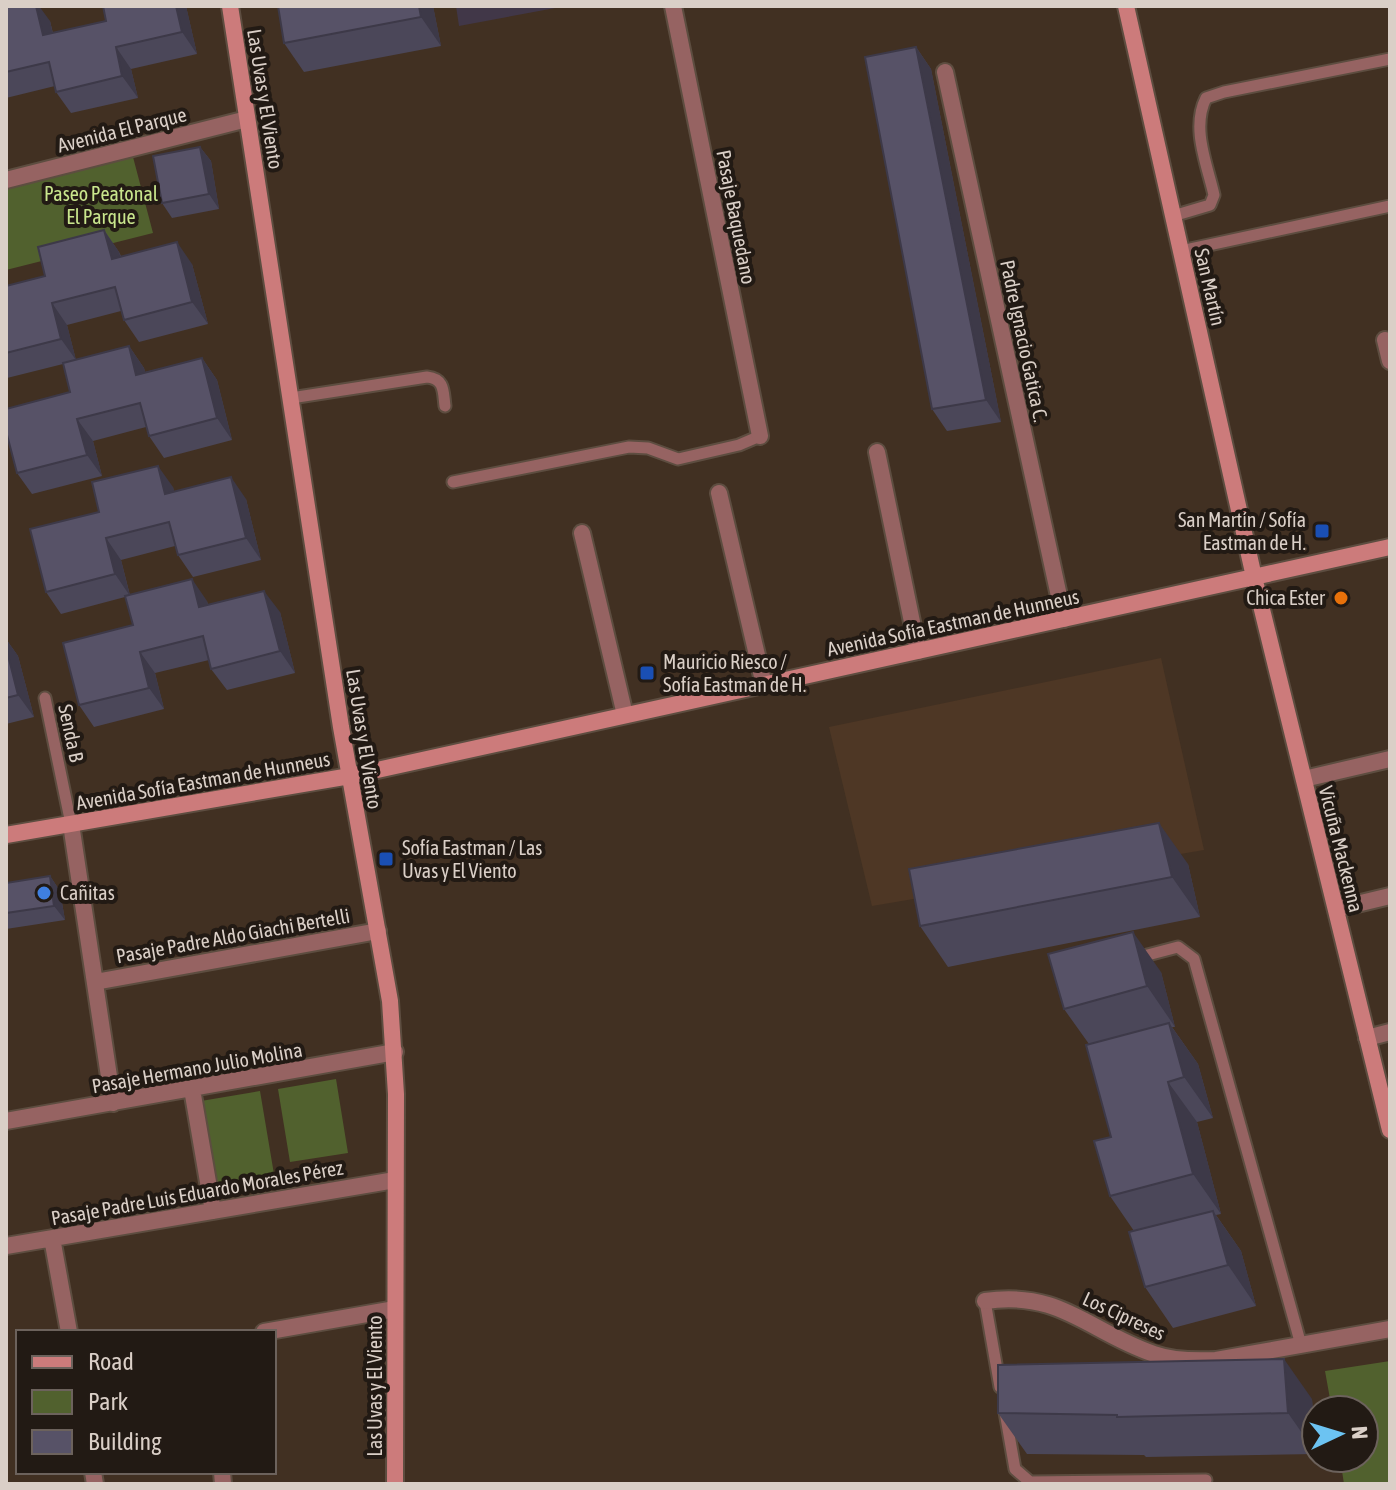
<svg xmlns="http://www.w3.org/2000/svg" width="1396" height="1490" font-family="'Asap Condensed',sans-serif">
  <style>
    .built { fill: #4e3725 }
    .education { fill: #413748 }
    .green { fill: #51612e }
    .lines { fill: none; stroke-linecap: round; stroke-linejoin: round }
    .lane-casing { stroke: #5d4d40; stroke-width: 15 }
    .street-casing { stroke: #5d4d40; stroke-width: 20 }
    .secondary-casing { stroke: #5d4d40; stroke-width: 20 }
    .lane { stroke: #966362; stroke-width: 11 }
    .street { stroke: #966362; stroke-width: 16 }
    .secondary { stroke: #cc7b7b; stroke-width: 16 }
    .wall { fill: #4b4759 }
    .shaded-wall { fill: #3d3948 }
    .building { fill: #575267; stroke: #3d3948; stroke-width: 2 }
    .transit-dot { fill: #1a4fb4; stroke: #221a14; stroke-width: 3 }
    .food-dot { fill: #e8710a; stroke: #221a14; stroke-width: 3 }
    .shop-dot { fill: #3f7fe0; stroke: #221a14; stroke-width: 3 }
    .labels { text-anchor: middle; stroke-width: 8; stroke-linejoin: round; paint-order: stroke }
    .street-label { font-size: 20px; fill: #dacfc7; stroke: #221a14 }
    .park-label { font-size: 20px; fill: #c9e68d; stroke: #221a14 }
    .poi-label { font-size: 20px; fill: #dacfc7; stroke: #221a14; text-anchor: start }
  </style>
  <rect width="100%" height="100%" fill="#413022"/>
  <path class="built" d="M1161 658 1204 850 872 906 829 727Z"/>
  <path class="education" d="M456 6H566L459 26Z"/>
  <path class="green" d="M133 157 153 233 6 270V189Z
    M336 1079 348 1153 290 1162 278 1089Z
    M260 1091 276 1186 217 1197 201 1101Z
    M1390 1361V1484H1344L1340 1458H1364V1410H1332L1325 1371Z"/>
  <g class="lines">
    <g class="lane-casing">
      <path id="lane" d="M1173 216 1210 205 1214 195C1207 164 1191 128 1206 98L1224 92 1390 59
        M1181 251 1390 206
        M291 398 427 377C445 379 443 391 445 406
        M453 482 629 447 648 448 678 459 739 445 760 436
        M45 698 71 824
        M1136 958 1178 947 1194 959 1301 1345
        M985 1301 1000 1387
        M1005 1412 1015 1469 1030 1482 1206 1480"/>
    </g>
    <g class="street-casing">
      <path id="street" d="M673 6 760 436
        M945 72 1064 619
        M6 180 247 119
        M1385 340 1390 361
        M877 452 918 651
        M719 493 764 685
        M582 533 625 715
        M1304 779 1390 759
        M71 824 113 1103
        M1336 909 1390 896
        M95 982 378 931
        M1367 1038 1390 1032
        M192 1089 213 1211
        M6 1121 395 1052
        M52 1238 69 1332
        M6 1246 395 1180
        M985 1301C1061 1290 1089 1332 1154 1354 1174 1361 1195 1361 1216 1360L1390 1329
        M264 1332 395 1309
        M93 1472 95 1484
        M222 1472 223 1484"/>
    </g>
    <g class="secondary-casing">
      <path id="secondary" d="M230 6 341 727 390 1001 396 1094 395 1484
        M1126 6 1254 577 1390 1130
        M6 835 350 776 1390 547"/>
    </g>
    <use href="#lane" class="lane"/>
    <use href="#street" class="street"/>
    <use href="#secondary" class="secondary"/>
  </g>
  <path class="wall" d="M6 6 50 21 53 33 106 21 103 6H186L197 54 131 69 138 98 71 113 56 92 55 86 6 98Z
    M433 6 441 46 304 72 284 43Z
    M916 47 931 69 1001 422 947 431 932 409Z
    M200 147 211 161 219 209 172 218 162 203Z
    M104 230 119 252 121 256 192 264 208 324 139 342 124 320 121 311 67 325 76 360 129 346 144 368 145 372 202 358 217 380 232 440 164 458 149 436 146 427 93 441 102 476 32 494 17 473 70 392 63 364 7 378 6 377V286L45 276Z
    M173 487 174 492 246 499 261 560 193 577 178 555 175 546 121 560 130 595 207 601 208 605 280 612 295 673 227 690 211 669 209 660 155 673 164 709 94 727 79 705 133 625 125 597 61 614 46 592 99 512Z
    M6 639 18 656 34 717 6 724Z
    M1188 864 1200 917 948 967 920 926Z
    M50 876 60 891 65 920 6 929V883Z
    M1161 972 1175 1027H1172L1198 1064 1213 1118 1197 1122 1221 1214 1216 1215 1241 1251 1256 1306 1173 1328 1145 1287 1134 1231 1110 1196 1111 1137 1089 1044 1064 1009Z
    M1312 1399 1316 1454 1146 1457 1144 1455 1027 1454 998 1413Z"/>
  <path class="shaded-wall" d="M36 6H39L50 21 58 57 43 35Z
    M176 6H186L197 54 182 32Z
    M419 6H433L441 46 421 17Z
    M116 47 131 69 138 98 122 76Z
    M916 47 931 69 1001 422 986 400Z
    M200 147 211 161 219 209 209 194Z
    M104 230 119 252 127 280 112 259Z
    M177 242 192 264 208 324 192 302Z
    M52 303 67 325 76 360 61 339Z
    M129 346 144 368 152 396 136 375Z
    M202 358 217 380 232 440 217 418Z
    M77 419 93 441 102 476 87 455Z
    M158 466 173 487 181 516 165 494Z
    M231 477 246 499 261 560 246 538Z
    M106 538 121 560 130 596 115 574Z
    M192 579 207 601 214 629 199 607Z
    M264 591 280 612 295 673 280 651Z
    M6 639 18 656 34 717 18 695 6 647Z
    M140 652 155 673 164 709 149 688Z
    M1159 823 1188 864 1200 917 1172 877Z
    M50 876 60 891 65 920 54 906Z
    M1133 932 1161 972 1175 1027 1147 986Z
    M1169 1023 1198 1064 1213 1118 1184 1077Z
    M1168 1082 1197 1122 1221 1214 1193 1174Z
    M1213 1211 1241 1251 1256 1306 1228 1265Z
    M1284 1359 1312 1399 1316 1453 1288 1413Z"/>
  <path class="building" d="M6 6H36L43 35 106 21 103 6H176L182 32 116 47 122 76 56 92 49 62 6 72Z
    M278 6H419L421 17 284 43Z
    M916 47 986 400 932 409 865 57Z
    M200 147 209 194 162 203 153 156Z
    M104 230 112 259 177 242 192 302 124 320 115 287 52 303 61 339 6 353V286L45 276 38 247Z
    M129 346 136 375 202 358 217 418 149 436 140 403 77 419 87 455 17 473 6 431V409L70 392 63 363Z
    M158 466 165 494 231 477 246 538 178 555 169 522 106 538 115 574 46 592 30 529 99 512 92 482Z
    M192 579 199 607 264 591 280 651 211 669 203 636 140 652 149 688 79 705 63 643 133 625 125 596Z
    M6 647 18 695 6 698Z
    M1159 823 1172 877 920 926 909 869Z
    M50 876 54 906 6 913V883Z
    M1133 932 1147 986 1064 1009 1048 954Z
    M1169 1023 1184 1077 1168 1082 1193 1174 1110 1196 1094 1141 1111 1137 1086 1045Z
    M1213 1211 1228 1265 1145 1287 1129 1232Z
    M1284 1359 1288 1413 1117 1417V1415L998 1413V1365Z"/>
  <g class="transit-dot">
    <rect x="1314" y="523" width="16" height="16" rx="4"/>
    <rect x="639" y="665" width="16" height="16" rx="4"/>
    <rect x="378" y="851" width="16" height="16" rx="4"/>
  </g>
  <circle class="food-dot" cx="1341" cy="598" r="8"/>
  <circle class="shop-dot" cx="44" cy="893" r="8"/>
  <g class="labels">
    <g class="street-label">
      <text transform="translate(265 99) rotate(81)" y="7">Las Uvas y El Viento</text>
      <text transform="translate(122 130) rotate(-14)" y="7">Avenida El Parque</text>
      <text transform="translate(736 217) rotate(79)" y="7">Pasaje Baquedano</text>
      <text transform="translate(1210 287) rotate(77)" y="7">San Martín</text>
      <text transform="translate(1024 341) rotate(78)" y="7">Padre Ignacio Gatica C.</text>
      <text transform="translate(953 623) rotate(-12)" y="7">Avenida Sofía Eastman de Hunneus</text>
      <text transform="translate(71 733) rotate(78)" y="7">Senda B</text>
      <text transform="translate(364 739) rotate(81)" y="7">Las Uvas y El Viento</text>
      <text transform="translate(203 781) rotate(-10)" y="7">Avenida Sofía Eastman de Hunneus</text>
      <text transform="translate(1341 849) rotate(76)" y="7">Vicuña Mackenna</text>
      <text transform="translate(233 936) rotate(-10)" y="7">Pasaje Padre Aldo Giachi Bertelli</text>
      <text transform="translate(197 1068) rotate(-10)" y="7">Pasaje Hermano Julio Molina</text>
      <text transform="translate(197 1193) rotate(-10)" y="7">Pasaje Padre Luis Eduardo Morales Pérez</text>
      <text transform="translate(1124 1316) rotate(25)" y="7">Los Cipreses</text>
      <text transform="translate(375 1386) rotate(-90)" y="7">Las Uvas y El Viento</text>
    </g>
    <g class="park-label">
      <text x="101" y="201">Paseo Peatonal<tspan x="101" dy="23">El Parque</tspan></text>
    </g>
    <g class="poi-label">
      <text x="1306" y="527" text-anchor="end">San Martín / Sofía<tspan x="1306" dy="23">Eastman de H.</tspan></text>
      <text x="1325" y="605" text-anchor="end">Chica Ester</text>
      <text x="663" y="669">Mauricio Riesco /<tspan x="663" dy="23">Sofía Eastman de H.</tspan></text>
      <text x="402" y="855">Sofía Eastman / Las<tspan x="402" dy="23">Uvas y El Viento</tspan></text>
      <text x="60" y="900">Cañitas</text>
    </g>
  </g>
  <rect width="1396" height="1490" fill="none" stroke="#dacfc7" stroke-width="16"/>
  <rect x="16" y="1330" width="260" height="144" fill="#221a14" stroke="#6c625c" stroke-width="2"/>
  <rect x="32" y="1356" width="40" height="12" fill="#cc7b7b" stroke="#6c625c" stroke-width="2"/>
  <text x="88" y="1370" font-size="24" fill="#dacfc7">Road</text>
  <rect x="32" y="1390" width="40" height="24" fill="#51612e" stroke="#6c625c" stroke-width="2"/>
  <text x="88" y="1410" font-size="24" fill="#dacfc7">Park</text>
  <rect x="32" y="1430" width="40" height="24" fill="#575267" stroke="#6c625c" stroke-width="2"/>
  <text x="88" y="1450" font-size="24" fill="#dacfc7">Building</text>
  <g transform="translate(1340 1434) rotate(86)"><circle r="38" fill="#221a14" stroke="#6c625c" stroke-width="2"/>
  <path d="M0-6L14 30L0 20L-14 30Z" fill="#6cc3f2"/>
  <text y="-12" font-size="22" font-weight="bold" text-anchor="middle" fill="#dacfc7">N</text>
  </g>
</svg>
